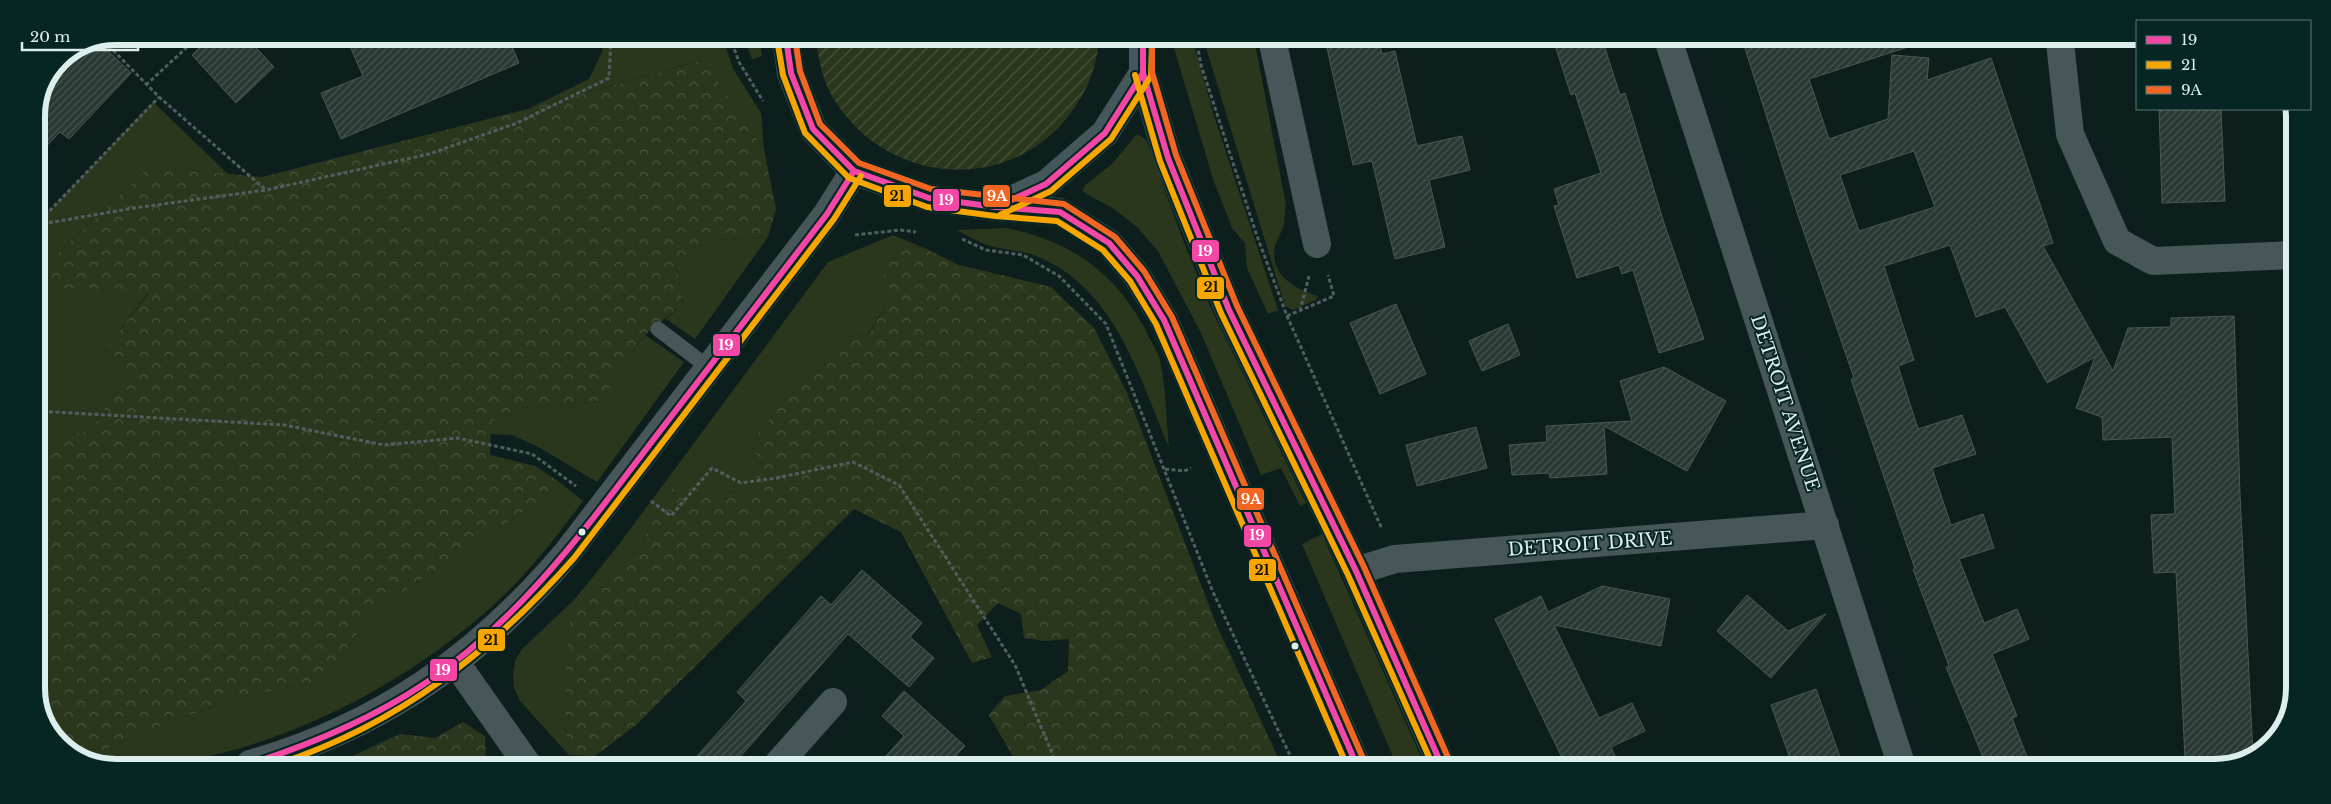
<svg xmlns="http://www.w3.org/2000/svg" width="2331" height="804" font-family="'Libre Baskerville',serif">
  <style>
    .grass { fill: #2b371c }
    .forest { fill: url(#forest-crowns) }
    .garden { fill: url(#garden-furrows) }
    .building { fill: url(#building-hatch); stroke: #4b5753; fill-rule: evenodd }
    .lines { fill: none; stroke-linecap: round; stroke-linejoin: round }
    .path { stroke: #505e5f; stroke-width: 3; stroke-dasharray: 4 2.5; stroke-linecap: butt }
    .lane { stroke: #475659; stroke-width: 15 }
    .street { stroke: #475659; stroke-width: 28 }
    .secondary { stroke: #44585b; stroke-width: 28 }
    .bus-1-casing { stroke: #062623; stroke-width: 10 }
    .bus-2-casing { stroke: #062623; stroke-width: 10 }
    .bus-3-casing { stroke: #062623; stroke-width: 10 }
    .bus-1 { stroke: #f346a5; stroke-width: 6 }
    .bus-2 { stroke: #f7a600; stroke-width: 6 }
    .bus-3 { stroke: #f26522; stroke-width: 6 }
    .bus-dot { fill: #ddefec; stroke: #062623; stroke-width: 2 }
    .labels { text-anchor: middle; stroke-width: 4; stroke-linejoin: round; paint-order: stroke }
    .street-label { font-size: 18px; fill: #ddefec; stroke: #062623 }
    .rim { fill: none; stroke: #ddefec; stroke-width: 6 }
    .line-badge { stroke: #062623; stroke-width: 2 }
    .badge-label { font-size: 14px; text-anchor: middle; font-weight: bold; fill: #fff }
    .pale-badge-label { font-size: 14px; text-anchor: middle; font-weight: bold; fill: #111 }
  </style>
  <defs>
    <pattern id="forest-crowns" width="20" height="18" patternUnits="userSpaceOnUse" patternTransform="scale(1.25)"><rect width="20" height="18" fill="#2b371c"/><path d="M2 6a3 3 0 1 1 6 0M12 15a3 3 0 1 1 6 0" fill="none" stroke="#49543d"/></pattern>
    <pattern id="garden-furrows" width="10" height="10" patternUnits="userSpaceOnUse" patternTransform="scale(1.25)"><rect width="10" height="10" fill="#2b371c"/><path d="M-1 1l2-2M0 10L10 0M9 11l2-2" fill="none" stroke="#49543d"/></pattern>
    <pattern id="building-hatch" width="6" height="6" patternUnits="userSpaceOnUse" patternTransform="scale(1.25)"><rect width="6" height="6" fill="#293833"/><path d="M-1 1l2-2M0 6l6-6M5 7l2-2" fill="none" stroke="#485551"/></pattern>
  </defs>
  <rect width="100%" height="100%" fill="#0d1f1d"/>
  <path class="grass" d="M604 37H723L733 69 761 113 764 149 702 60 528 109 589 79 602 52Z
    M744 37 759 38 762 56 752 59Z
    M1171 38H1192L1214 116 1278 310 1268 314 1247 268 1245 243 1232 228 1214 182Z
    M1203 38H1254L1286 205C1284 212 1285 219 1284 224 1282 232 1277 239 1275 246 1269 275 1295 289 1318 296L1316 300 1293 310 1285 306Z
    M153 102 228 174 150 166 36 274V225Z
    M1136 135 1141 136 1147 141 1181 235 1209 304 1306 503 1300 506 1281 468 1261 475 1201 333 1158 251 1137 227 1114 209 1083 192 1084 186 1112 164Z
    M1005 228C1069 240 1114 271 1145 329 1149 339 1157 350 1160 360 1166 388 1166 419 1169 447 1139 377 1115 287 1036 256 1022 251 1005 250 991 246 979 243 967 235 956 230Z
    M893 235 924 248 899 245 885 270 886 306 868 334 842 338 809 368 750 445 763 463 747 492 710 491 674 487 652 520 642 546 592 593 565 723 569 755 520 701 514 688 513 675 515 661 522 649 574 600 617 547 828 262Z
    M768 237 695 339 666 319 683 304 676 264 709 240Z
    M36 286 148 293 104 351 130 370 91 430 36 444Z
    M645 335 684 362 597 482 542 449 512 435 490 434 491 422 520 408 603 401 620 367Z
    M558 481 583 501C563 528 542 555 519 580 433 670 294 747 170 763 145 767 117 764 91 764L84 758 158 727 239 697 323 681 373 612 543 498Z
    M1322 534 1425 766H1397L1302 544Z"/>
  <path class="forest" d="M703 60 764 149 776 209 768 237 709 240 676 264 683 304 645 335 620 367 603 401 520 408 491 422 490 455 535 466 558 481 543 498 373 612 323 681 239 697 158 727 84 758 53 737 36 693V444L91 430 130 370 104 351 148 294 36 286V274L150 166 262 177 528 109Z
    M899 245 924 248 959 265 1051 287 1094 328 1127 393 1217 626 1282 766 1018 765 989 715 1005 696 1041 690 1068 671 1069 639 1045 641 1024 638 1021 614 998 603 977 625 992 657 972 663 901 532 854 509 636 725 595 756 569 755 565 723 568 626 592 593 642 546 652 520 674 486 710 491 747 492 763 463 750 445 809 368 842 338 869 334 886 306 884 270Z
    M463 722 485 736 486 764H335L400 734 435 738Z"/>
  <path class="garden" d="M816 38H1099C1097 67 1087 92 1070 114 1007 197 883 184 832 96 822 79 818 57 816 38Z"/>
  <path class="building" d="M211 36H245L274 67 236 103 192 55Z
    M346 37H508L519 63 341 139 321 93 363 76Z
    M1325 39H1378L1382 54 1395 51 1417 146 1462 136 1470 170 1429 180 1445 247 1395 259 1372 161 1353 165Z
    M1553 39H1602L1620 95 1625 93 1664 223 1704 339 1659 353 1633 270 1622 274 1619 265 1577 278 1554 206 1559 205 1554 189 1601 173 1575 93 1571 95Z
    M1742 39 1910 40 1911 46 1809 79 1829 139 1888 119 1892 55 1929 58 1927 80 1991 58 2053 243 2043 246 2113 371 2128 328 2171 327V318L2234 316 2240 494 2253 755 2185 759 2176 572 2154 573 2151 515 2175 514 2172 437 2103 440 2102 417 2076 408 2095 357 2047 383 2005 307 1976 317 1950 245 1884 266 1914 360 1898 366 1918 429 1962 415 1976 454 1932 468 1951 525 1983 514 1994 548 1959 559 1984 623 2017 609 2029 639 1992 654 2017 716 2012 718 2031 767H1987L1946 667 1949 666 1913 569H1915L1851 379 1854 378 1797 212ZM1914 151 1935 207 1859 231 1840 175Z
    M100 43 131 73 69 139 60 132 36 157V111L43 96 90 47Z
    M2159 109H2221L2225 201 2162 203Z
    M1396 304 1426 374 1380 394 1350 323Z
    M1508 324 1520 355 1482 371 1469 341Z
    M1664 367 1726 401 1687 471 1604 426 1607 474 1550 478 1549 473 1512 475 1509 445 1547 442 1546 426 1632 421 1620 381Z
    M1476 427 1487 468 1417 486 1406 445Z
    M862 570 922 623 910 637 934 658 909 687 848 634 733 765H689L746 701 737 692 821 596 831 605Z
    M1602 586 1670 599 1661 646 1554 625 1599 718 1632 703 1645 731 1611 747 1620 767 1566 766 1495 619 1541 596 1548 612Z
    M1747 595 1788 631 1826 614 1771 678 1717 631Z
    M1816 689 1840 757 1812 767H1793L1771 705Z
    M904 691 965 746 947 765H878L904 736 882 716Z"/>
  <g class="lines">
    <path class="path" d="M730 37 739 62 763 101
      M1196 38 1201 65 1257 236 1287 316 1382 529
      M104 41 159 97 266 190
      M146 85 199 36
      M36 225 134 208 266 190 429 154 517 123 609 78 611 37
      M36 225 159 97
      M855 235 900 230 916 232
      M962 239 986 250 1023 255 1059 276 1106 324 1213 592 1295 766
      M1300 311 1309 276
      M1287 316 1334 296 1328 275
      M36 411 284 425 384 445 458 438 532 454 576 486
      M1165 469 1184 471 1191 468
      M651 501 671 516 712 468 741 483 776 478 853 462 899 485 1015 665 1057 765"/>
    <path class="lane" d="M658 329 709 368"/>
    <path class="street" d="M1272 39 1317 244
      M1668 39 1902 767
      M2060 43 2070 134 2117 241 2153 261 2294 255
      M1356 571 1395 559 1825 525
      M456 663 527 764
      M250 764C382 726 479 657 567 553L827 214 854 171
      M777 765 833 702"/>
    <path class="secondary" d="M786 38 791 73 813 129 854 171 929 198 996 207 1060 212 1109 243 1137 276 1164 320 1357 766
      M1143 73 1168 158 1229 310 1356 571 1442 766
      M998 206 1046 184 1105 133 1143 73V38"/>
    <g class="bus-1-casing">
      <path id="bus-1" d="M786 38 791 73 813 129 854 171 929 198 996 207 1060 212 1109 243 1137 276 1164 320 1357 766
        M1143 73 1168 158 1229 310 1356 571 1442 766
        M996 207 1046 184 1105 133 1143 73V45
        M250 764C312 744 370 720 424 684 518 622 583 532 650 444 709 368 768 291 827 214L854 171"/>
    </g>
    <g class="bus-2-casing">
      <path id="bus-2" d="M777 39 783 75 805 133 849 178 927 207 995 216 1057 221 1103 250 1130 281 1156 324 1347 766
        M1135 75 1160 161 1221 313 1348 575 1433 766
        M1000 215 1051 191 1111 139 1151 76 1152 45
        M278 764C399 724 490 653 574 558L834 219 861 176"/>
    </g>
    <g class="bus-3-casing">
      <path id="bus-3" d="M795 38 800 71 820 124 859 163 931 189 1064 204 1115 237 1144 271 1172 317 1365 763
        M1152 38V72L1176 155 1237 306 1364 567 1450 762"/>
    </g>
    <use href="#bus-1" class="bus-1"/>
    <use href="#bus-2" class="bus-2"/>
    <use href="#bus-3" class="bus-3"/>
  </g>
  <g class="bus-dot">
    <circle cx="582" cy="532" r="4.5"/>
    <circle cx="1295" cy="646" r="4.5"/>
  </g>
  <g class="labels">
    <g class="street-label">
      <text transform="translate(1785 403) rotate(72)" y="6">DETROIT AVENUE</text>
      <text transform="translate(1590 544) rotate(-4)" y="6">DETROIT DRIVE</text>
    </g>
  </g>
  <path d="M0 0H2331V804H0ZM116 45H2215A71 71 0 0 1 2286 116V688A71 71 0 0 1 2215 759H116A71 71 0 0 1 45 688V116A71 71 0 0 1 116 45Z" fill="#062623" fill-rule="evenodd"/>
  <path class="rim" d="M116 45H2215A71 71 0 0 1 2286 116V688A71 71 0 0 1 2215 759H116A71 71 0 0 1 45 688V116A71 71 0 0 1 116 45Z"/>
  <g class="line-badge">
    <rect x="883" y="184" width="29" height="24" rx="5" fill="#f7a600"/>
    <rect x="982" y="184" width="29" height="24" rx="5" fill="#f26522"/>
    <rect x="932" y="188" width="28" height="24" rx="5" fill="#f346a5"/>
    <rect x="1191" y="239" width="29" height="24" rx="5" fill="#f346a5"/>
    <rect x="1196" y="276" width="29" height="24" rx="5" fill="#f7a600"/>
    <rect x="712" y="333" width="29" height="24" rx="5" fill="#f346a5"/>
    <rect x="1236" y="487" width="29" height="24" rx="5" fill="#f26522"/>
    <rect x="1243" y="524" width="29" height="24" rx="5" fill="#f346a5"/>
    <rect x="1248" y="558" width="29" height="24" rx="5" fill="#f7a600"/>
    <rect x="477" y="628" width="29" height="24" rx="5" fill="#f7a600"/>
    <rect x="429" y="658" width="29" height="24" rx="5" fill="#f346a5"/>
  </g>
  <g class="badge-label">
    <text x="997" y="201">9A</text>
    <text x="946" y="205">19</text>
    <text x="1205" y="256">19</text>
    <text x="726" y="350">19</text>
    <text x="1251" y="504">9A</text>
    <text x="1257" y="540">19</text>
    <text x="443" y="675">19</text>
  </g>
  <g class="pale-badge-label">
    <text x="897" y="201">21</text>
    <text x="1211" y="292">21</text>
    <text x="1262" y="575">21</text>
    <text x="491" y="645">21</text>
  </g>
  <rect x="2136" y="20" width="175" height="90" fill="#062623" stroke="#5c7673"/>
  <rect x="2146" y="36" width="25" height="8" fill="#f346a5" stroke="#5c7673"/>
  <text x="2181" y="45" font-size="15" fill="#ddefec">19</text>
  <rect x="2146" y="61" width="25" height="8" fill="#f7a600" stroke="#5c7673"/>
  <text x="2181" y="70" font-size="15" fill="#ddefec">21</text>
  <rect x="2146" y="86" width="25" height="8" fill="#f26522" stroke="#5c7673"/>
  <text x="2181" y="95" font-size="15" fill="#ddefec">9A</text>
  <path d="M22 42v8h116v-8" fill="none" stroke="#ddefec" stroke-width="2.5"/>
  <text x="30" y="42" font-size="15" fill="#ddefec" stroke="#062623" stroke-width="4" paint-order="stroke">20 m</text>
</svg>
